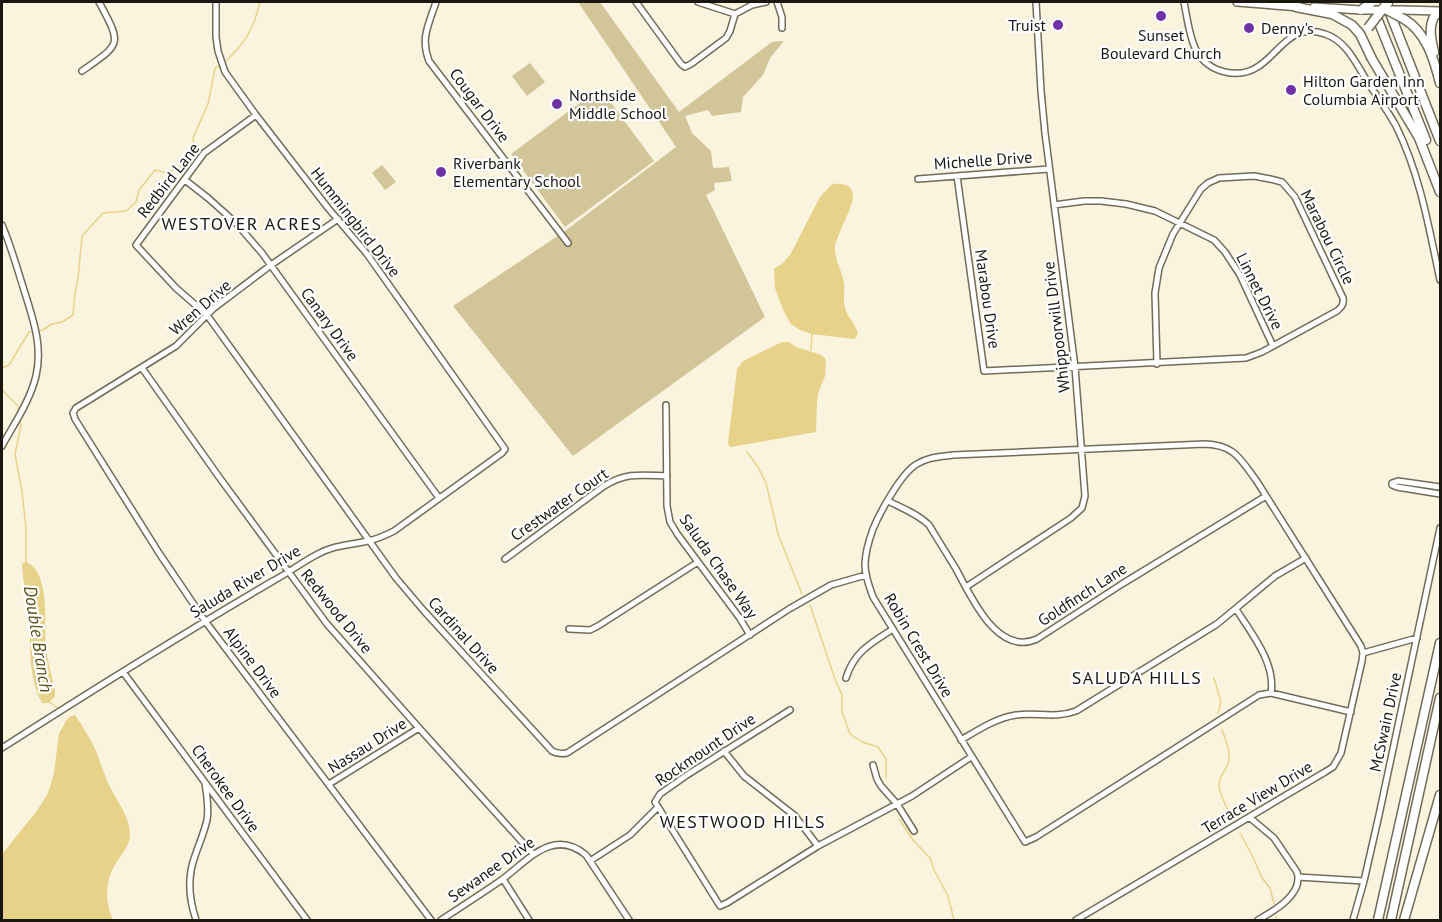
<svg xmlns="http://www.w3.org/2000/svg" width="1442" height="922" font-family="'PT Sans',sans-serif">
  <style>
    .green { fill: #d1c599 }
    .water { fill: #e7d289 }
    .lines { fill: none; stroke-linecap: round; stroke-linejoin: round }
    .stream { stroke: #e7d289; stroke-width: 1.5 }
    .minor-casing { stroke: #716c59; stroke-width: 8 }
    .major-casing { stroke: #716c59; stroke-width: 10 }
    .highway-casing { stroke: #716c59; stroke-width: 11 }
    .minor { stroke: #fff; stroke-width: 5 }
    .major { stroke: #fff; stroke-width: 7 }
    .highway { stroke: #fff; stroke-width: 8 }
    .major-bridge-casing { stroke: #716c59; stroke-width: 10; stroke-linecap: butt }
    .highway-bridge-casing { stroke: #716c59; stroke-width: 11; stroke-linecap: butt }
    .major-bridge { stroke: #fff; stroke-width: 7 }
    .highway-bridge { stroke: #fff; stroke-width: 8 }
    .poi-dot { fill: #6f31a6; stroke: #fff; stroke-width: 2 }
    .labels { text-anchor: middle; stroke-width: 4.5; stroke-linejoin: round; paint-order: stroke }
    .poi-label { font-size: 16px; fill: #191710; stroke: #fff; text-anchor: start }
    .street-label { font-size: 16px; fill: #191710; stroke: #fff }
    .neighbourhood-label { font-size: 18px; letter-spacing: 1.5px; fill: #191710; stroke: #fff }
    .water-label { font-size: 18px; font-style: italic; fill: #5c4e16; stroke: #fff }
  </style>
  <rect width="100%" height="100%" fill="#faf4df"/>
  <path class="green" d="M578 2H600L679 112 772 42 784 41 770 58 763 75 743 97 741 112 712 116 708 110 685 116 692 133 711 151 713 168 729 167 732 181 714 183 715 190 706 195 765 317 573 456 453 306 565 231 676 147Z
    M530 63 545 82 527 96 512 76Z
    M600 88 654 161 565 227 511 154Z
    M382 165 396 182 385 190 372 173Z"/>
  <path class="water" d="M832 184C861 182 854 200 846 218 842 227 838 236 835 245 834 261 842 269 844 283 845 291 843 300 845 308 848 318 856 324 858 334L854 339 812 334 800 330 791 324 784 312 775 288 774 269 783 263 790 255 820 197Z
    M782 342H789L796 347 819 354 825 358 826 361 825 376 818 394 817 402 816 432 731 447 729 446 728 443 737 369 743 361Z
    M26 562C51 571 44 628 46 649 48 663 52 677 55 691V696L49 703H42C28 677 31 649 29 621 28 602 23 584 22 565L23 563Z
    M75 715C83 727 90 738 96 751 101 764 105 777 111 789 119 804 130 818 130 835 130 845 123 852 118 860 105 878 104 900 113 920H2V854L36 812 47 795 51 784 54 773 59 733C66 724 64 718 75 715Z"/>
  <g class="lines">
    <path class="stream" d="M224 63C245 43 253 31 260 2
      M41 331 52 324 62 322 73 315 75 293 78 279 82 236 103 213 126 211 136 202 139 190 155 170 167 173 189 163 195 154 193 138 208 104 215 68 220 66
      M811 350 812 334
      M2 368 9 365 29 332H31
      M2 390 18 406 19 412
      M20 420 21 426 15 454 22 492 26 528V563
      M747 452 758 467 766 483 778 534 802 594
      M810 605 835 679 842 695V712L850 734 862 742 878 747 886 759V778
      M1214 678 1221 702 1218 713
      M48 701 59 709
      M1222 730C1225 739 1232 753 1228 763 1226 771 1218 777 1219 786 1220 797 1228 809 1232 818
      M899 819 913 840 930 858 934 870 948 896 954 920
      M1240 833 1252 855 1262 878 1270 888 1274 904
      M1276 917 1277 920"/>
    <g class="minor-casing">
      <path id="minor" d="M436 2C429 24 420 38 429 61L568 243
        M636 2 681 64 685 67 691 64 726 38 730 31 735 14 698 2
        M777 2 782 17V28
        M1184 2C1187 17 1189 36 1196 50 1208 73 1239 80 1259 66 1281 51 1292 22 1325 34 1344 40 1354 59 1364 76 1374 93 1387 109 1396 126 1420 174 1429 228 1440 280
        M735 14 752 5 766 2
        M82 71C122 43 122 45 99 2
        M256 115 204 153 136 245 176 288 207 315 396 578 424 611 552 751C557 754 561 754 567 753L789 609 831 585 866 575
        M957 176 984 371 1246 358 1262 352 1337 311C1342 307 1344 304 1343 298L1295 197 1282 182 1270 179 1254 176 1219 178 1208 183 1201 189 1173 234 1159 268 1155 293 1157 364
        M918 179 1049 169
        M185 180 208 198 236 223 262 253 439 498
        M1054 205 1084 201H1101L1126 204 1155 211 1214 240 1225 252 1240 275 1273 346
        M338 219 271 265 214 308 176 346 76 408 73 413 75 419 159 553 205 621 431 920
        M2 225C11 246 17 268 24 290 33 319 43 346 36 376 30 401 14 424 2 446
        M142 368 219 477 327 624 419 728 533 854
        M666 405 667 506 670 522 678 535 739 617 750 635
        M1440 487 1398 481 1392 483V485L1397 487 1440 494
        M888 501C902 508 918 514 929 525 938 540 947 554 956 569 971 596 997 657 1037 639L1122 584 1266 496
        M505 559 604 486C627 472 641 475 667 476
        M966 587 1071 518 1082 508 1085 496 1075 367 1045 133 1041 91 1036 2
        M1236 609C1251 633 1276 663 1271 693
        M569 629 590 630 598 626 698 562
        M1363 653 1417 638
        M123 672 307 920
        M846 678C854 652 871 643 893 629
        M790 710 687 775 660 794 655 802 720 906 727 903 818 846 912 796 971 757
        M961 740C978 730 996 718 1016 715 1038 712 1054 719 1076 711L1217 624 1275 576 1306 558
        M2 748C91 691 181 635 273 581 288 573 301 563 316 555 333 545 350 545 368 541 378 539 386 535 394 531L502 453 505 449 367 254 328 208 256 115 225 72 218 51 216 37V2
        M724 751 744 776 795 816 818 846
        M873 765 877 779 881 786 897 804 914 831
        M329 784 419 728
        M1249 817 1274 838 1297 872C1304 894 1274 911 1258 920
        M590 861 630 835 658 807
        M1298 877 1364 881
        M503 879 529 920
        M196 920C189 899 187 877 195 856 199 844 204 833 207 820 209 808 207 795 205 783
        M441 920C461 907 481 894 500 881 527 862 552 827 586 855L629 920
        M1076 920 1325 772 1333 767 1341 753 1362 661 1363 653 1361 646 1256 480C1240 459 1235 445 1205 444L953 455C940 457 928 457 917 464 902 472 880 512 873 529 869 540 865 553 865 565 865 576 869 586 873 597L1025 842 1036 837 1259 695 1271 693 1351 712
        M1353 920 1364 881 1379 815 1440 528"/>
    </g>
    <g class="major-casing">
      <path id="major" d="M1237 2 1300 7
        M1314 7 1361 10
        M1401 10 1440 11"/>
    </g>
    <g class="highway-casing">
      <path id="highway" d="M1296 7 1332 14 1352 25 1360 34 1372 59 1419 138 1440 192
        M1388 8 1440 141
        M1375 13 1426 140
        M1404 19C1426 32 1434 59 1440 83
        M1434 52C1431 39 1428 27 1435 15L1440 13
        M1378 920 1440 643
        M1391 920 1440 698
        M1404 920 1440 795"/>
    </g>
    <use href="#minor" class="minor"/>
    <use href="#major" class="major"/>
    <use href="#highway" class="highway"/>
    <g class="major-bridge-casing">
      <path id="major-bridge" d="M1361 10H1382
        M1387 10H1401"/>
    </g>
    <g class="highway-bridge-casing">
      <path id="highway-bridge" d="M1383 8 1388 3 1385 2
        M1361 10 1372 2
        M1387 10 1404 19
        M1368 28 1382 10"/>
    </g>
    <use href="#major-bridge" class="major-bridge"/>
    <use href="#highway-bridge" class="highway-bridge"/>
  </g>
  <g class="poi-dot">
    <circle cx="1161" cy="16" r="6"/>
    <circle cx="1058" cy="25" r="6"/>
    <circle cx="1249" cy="28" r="6"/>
    <circle cx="1291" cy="90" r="6"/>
    <circle cx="557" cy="104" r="6"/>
    <circle cx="441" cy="172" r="6"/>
  </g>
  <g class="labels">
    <g class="poi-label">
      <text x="1046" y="31" text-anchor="end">Truist</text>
      <text x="1261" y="34">Denny's</text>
      <text x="1161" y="41" text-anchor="middle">Sunset<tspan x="1161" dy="18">Boulevard Church</tspan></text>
      <text x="1303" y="87">Hilton Garden Inn<tspan x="1303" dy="18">Columbia Airport</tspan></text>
      <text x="569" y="101">Northside<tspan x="569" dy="18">Middle School</tspan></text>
      <text x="453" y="169">Riverbank<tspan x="453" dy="18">Elementary School</tspan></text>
    </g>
    <g class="street-label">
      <text transform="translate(480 105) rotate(53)" y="6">Cougar Drive</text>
      <text transform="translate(983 160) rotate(-4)" y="6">Michelle Drive</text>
      <text transform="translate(168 180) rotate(-52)" y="6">Redbird Lane</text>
      <text transform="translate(356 222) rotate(52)" y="6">Hummingbird Drive</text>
      <text transform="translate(1328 237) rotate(64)" y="6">Marabou Circle</text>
      <text transform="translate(1260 291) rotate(63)" y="6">Linnet Drive</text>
      <text transform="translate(988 299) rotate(82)" y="6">Marabou Drive</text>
      <text transform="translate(200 307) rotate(-41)" y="6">Wren Drive</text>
      <text transform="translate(330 324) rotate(54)" y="6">Canary Drive</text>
      <text transform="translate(1056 327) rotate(-97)" y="6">Whippoorwill Drive</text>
      <text transform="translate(559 504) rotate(-35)" y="6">Crestwater Court</text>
      <text transform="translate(719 566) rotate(55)" y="6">Saluda Chase Way</text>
      <text transform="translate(245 581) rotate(-31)" y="6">Saluda River Drive</text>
      <text transform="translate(1082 594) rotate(-33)" y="6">Goldfinch Lane</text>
      <text transform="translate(337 611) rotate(51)" y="6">Redwood Drive</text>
      <text transform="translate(464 635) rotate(48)" y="6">Cardinal Drive</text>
      <text transform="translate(919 645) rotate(59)" y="6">Robin Crest Drive</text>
      <text transform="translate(253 662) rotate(53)" y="6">Alpine Drive</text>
      <text transform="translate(1385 722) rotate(-78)" y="6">McSwain Drive</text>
      <text transform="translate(367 745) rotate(-32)" y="6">Nassau Drive</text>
      <text transform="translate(705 749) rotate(-34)" y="6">Rockmount Drive</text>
      <text transform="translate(226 788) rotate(54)" y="6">Cherokee Drive</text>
      <text transform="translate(1257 797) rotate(-31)" y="6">Terrace View Drive</text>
      <text transform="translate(491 869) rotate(-35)" y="6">Sewanee Drive</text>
    </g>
    <g class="neighbourhood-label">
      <text x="242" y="230">WESTOVER ACRES</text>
      <text x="1137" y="684">SALUDA HILLS</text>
      <text x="743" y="828">WESTWOOD HILLS</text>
    </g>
    <g class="water-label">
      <text transform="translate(38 639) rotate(81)" y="6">Double Branch</text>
    </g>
  </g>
  <rect width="1442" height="922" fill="none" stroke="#191710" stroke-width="6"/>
</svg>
